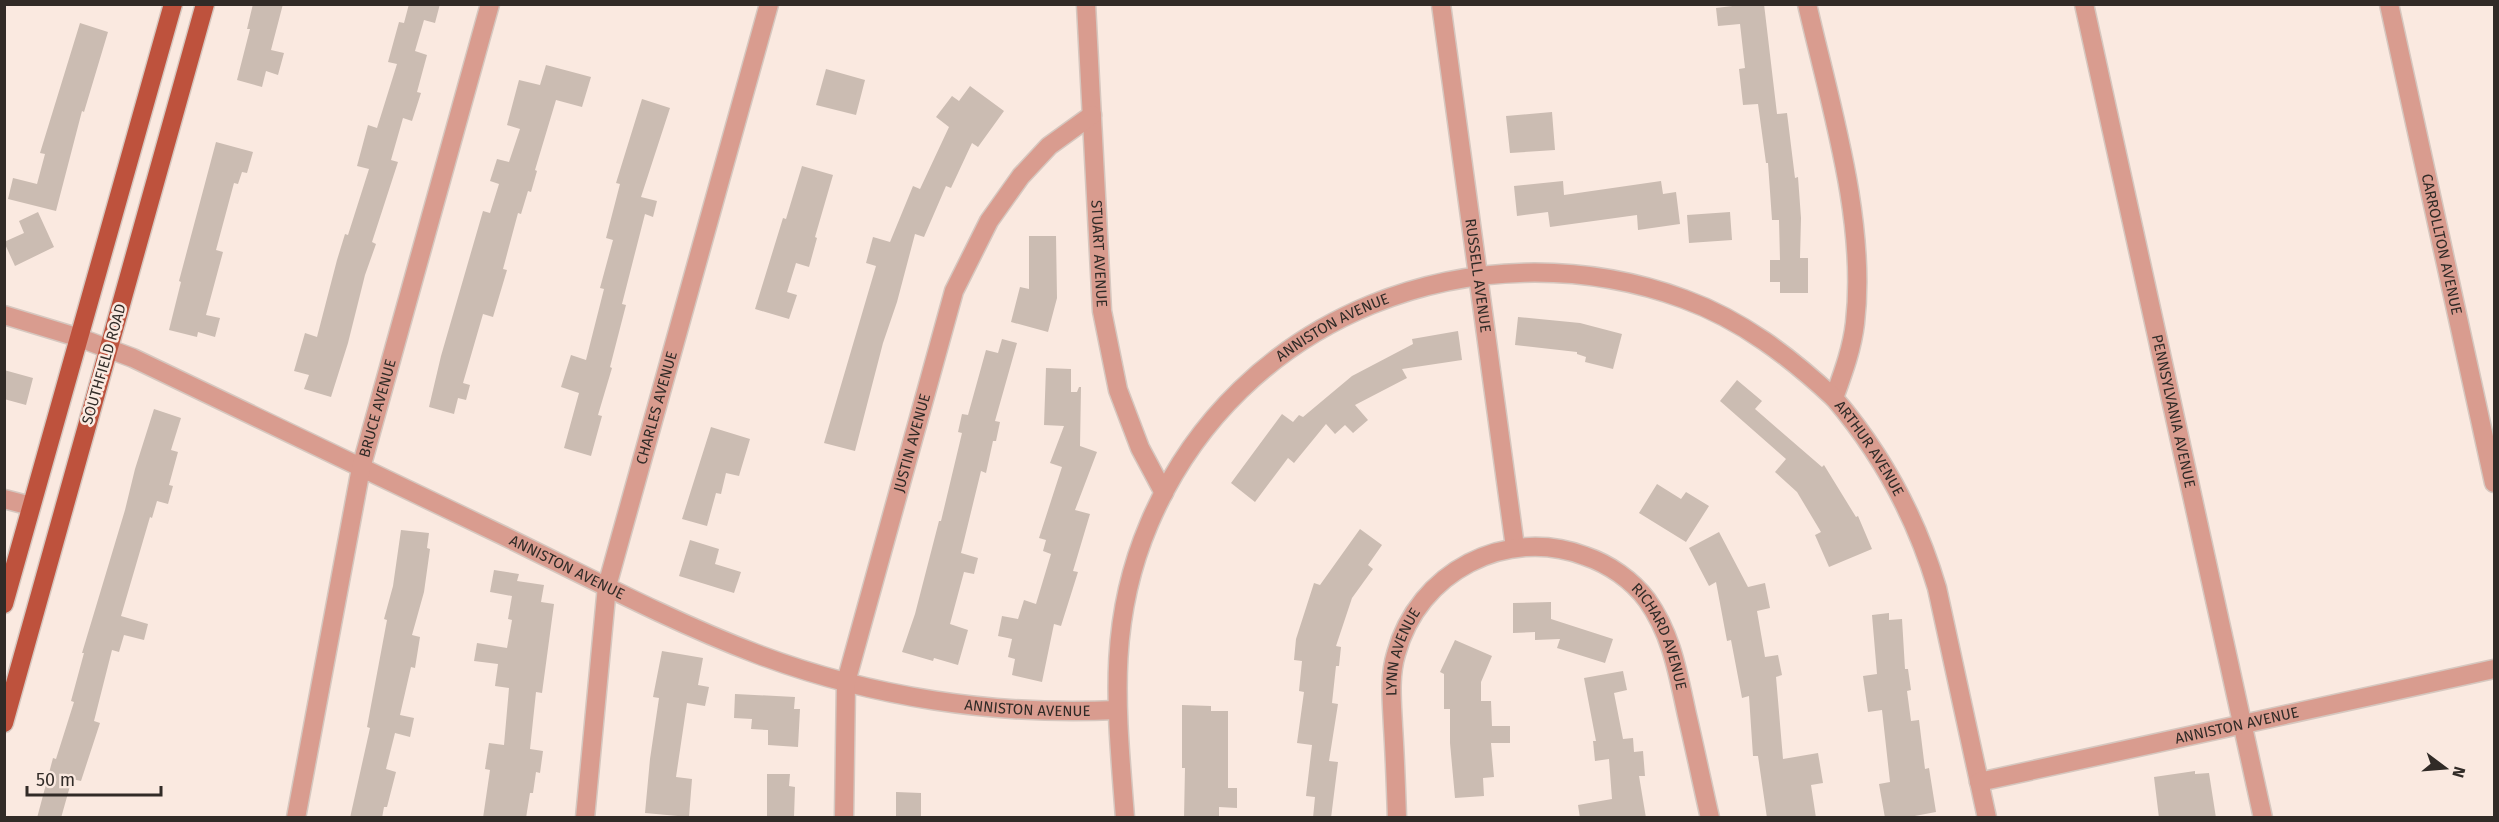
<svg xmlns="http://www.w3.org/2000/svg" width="2499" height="822" font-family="'Fira Sans',sans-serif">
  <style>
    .building { fill: #cbbcb2 }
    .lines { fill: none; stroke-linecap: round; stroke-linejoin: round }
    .minor-casing { stroke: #d6c7bf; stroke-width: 21 }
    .major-casing { stroke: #d6c7bf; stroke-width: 21 }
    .minor { stroke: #d99c8f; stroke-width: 18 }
    .major { stroke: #be523d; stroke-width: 18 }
    .labels { text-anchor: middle; stroke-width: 5; stroke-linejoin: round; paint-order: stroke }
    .street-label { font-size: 15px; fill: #312b27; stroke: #fae9e0 }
  </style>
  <rect width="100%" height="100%" fill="#fae9e0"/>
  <path class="building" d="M253 4H283L271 50 284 53 278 75 266 71 262 87 237 80 250 29H247Z
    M409 4H440L435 23 424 20 415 51 427 55 417 92 421 93 412 121 403 118 391 160 398 162 372 242 376 244 365 275 348 343 331 397 304 389 309 375 294 371 305 333 317 337 337 260 345 234 348 235 369 169 357 166 368 125 377 128 397 64 388 62 399 22 404 23Z
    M1749 4H1764L1777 114 1787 113 1795 178 1798 177 1801 218 1800 258H1808V293H1780V282H1770V260H1780L1779 220H1772L1768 163H1766L1758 104 1743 105 1739 69 1745 68 1740 24 1718 26 1716 8Z
    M80 23 108 32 84 112 82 111 56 211 8 199 13 178 37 184 45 154 40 153Z
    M546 65 591 77 582 107 556 100 535 170 537 171 531 192 528 191 521 214 518 213 503 269 507 270 493 317 483 314 463 383 470 385 466 400 458 398 454 414 429 407 441 356 483 211 490 213 499 184 490 181 497 159 509 162 520 129 507 125 519 80 540 85Z
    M826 69 865 80 856 115 816 105Z
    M970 86 1004 111 978 147 972 143 951 188 946 186 924 237 915 234 897 302 883 343 855 451 824 443 876 266 866 263 873 237 890 242 913 186 920 189 949 127 936 117 952 96 959 101Z
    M642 99 670 108 641 197 657 201 653 217 645 214 635 253 622 304 626 305 610 367 612 368 598 415 602 416 591 456 564 448 579 393 561 387 571 355 586 360 604 289 600 288 613 240 606 238 620 184 616 183Z
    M1552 112 1555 150 1510 153 1506 116Z
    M216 142 253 152 247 173 242 172 238 184 234 183 216 250 223 252 206 315 220 318 215 337 198 332 197 337 169 330 181 282 179 281Z
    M802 166 833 175 815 237 817 238 809 267 796 263 787 292 797 295 789 319 755 309 783 218 786 219Z
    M1563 181 1564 195 1661 181 1663 194 1676 192 1680 224 1638 230 1637 215 1550 227 1548 212 1517 216 1514 186Z
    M38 212 54 247 15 266 4 242 24 233 19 221Z
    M1730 212 1732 240 1689 243 1687 215Z
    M1029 236H1056L1057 298 1048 332 1011 322 1020 287 1029 289Z
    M1518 317 1580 323 1622 334 1613 369 1585 362 1586 357 1577 354V352L1515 345Z
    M1458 331 1462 360 1402 369 1407 378 1355 405 1368 420 1353 433 1345 425 1335 434 1326 424 1294 463 1288 458 1255 502 1231 483 1282 414 1293 422 1299 415 1303 417 1352 376 1413 344 1412 339Z
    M1002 339 1017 343 995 421 1000 422 996 441H993L986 473 981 471 961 553 978 558 974 574 964 572 950 624 968 630 958 665 934 658 933 661 902 652 915 614 939 521H941L962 433 958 432 962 414 968 415 986 350 998 353Z
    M1046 368 1071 369V392H1077L1079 387H1081L1080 446 1097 452 1075 510 1090 514 1073 571 1078 572 1061 626 1054 624 1042 682 1012 675 1015 659 1008 657 1012 639 998 636 1002 616 1018 619 1024 600 1036 604 1051 554 1043 551 1046 540 1039 538 1062 467 1050 463 1064 426 1044 425Z
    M4 370 33 378 26 405 4 399Z
    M1737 380 1762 401 1755 409 1822 467 1824 465 1856 517 1858 516 1872 549 1829 567 1815 535 1821 532 1797 492 1775 472 1786 459 1720 401Z
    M154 409 181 418 171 450 178 452 169 485 173 486 168 504 157 501 152 518 150 517 121 616 148 624 144 640 124 635 119 652 112 650 94 721 100 723 81 781 72 779 61 818H37L53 758 56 759 74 702 71 701 84 653H82L125 510 135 469Z
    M711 427 750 439 739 476 726 473 721 494 716 493 707 526 682 519Z
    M1657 484 1681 499 1686 492 1709 506 1686 542 1639 513Z
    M1360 529 1382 545 1368 565 1373 569 1352 598 1336 646 1341 647 1339 666H1336L1332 703 1338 704 1329 761 1338 762 1331 818H1313L1315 797 1306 796 1312 745 1297 743 1304 692 1299 691 1302 661 1294 660 1296 639 1314 583 1320 585Z
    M401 530 429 533 427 548 430 549 424 592 412 635 420 637 415 668 411 667 400 715 414 718 410 737 395 733 386 769 396 772 387 807H384L382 818H350L370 728 367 727 387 620 384 619 393 586Z
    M1719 532 1748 587 1765 583 1770 608 1757 611 1765 657 1778 655 1782 675 1776 677 1783 759 1818 753 1823 783 1811 785 1816 818H1767L1758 756H1753L1749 696 1742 698 1731 640 1727 641 1716 582 1709 586 1689 548Z
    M690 540 719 549 715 564 741 572 734 593 679 576Z
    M494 570 519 574 517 581 544 585 541 602 554 604 542 693 536 692 530 749 543 751 540 773 536 772 533 793H530L526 818H483L490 770 485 769 489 743 504 745 509 688 495 686 498 664 474 661 477 643 507 648 512 620 508 619 512 596 490 592Z
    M1551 602V619L1613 639 1605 663 1557 648 1560 639 1535 640V632L1513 633V603Z
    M1889 613V620L1902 619 1905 669H1908L1911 690 1907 691 1911 721 1919 720 1925 769 1929 768 1936 812 1904 818H1885L1879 784 1890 782 1882 710 1868 712 1863 676 1877 674 1872 615Z
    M1455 640 1492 656 1481 682V701H1491L1492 726H1510V743H1491L1494 777 1483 778 1484 796 1455 798 1450 743V709H1444V674L1440 672Z
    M662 651 703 658 698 685 709 687 705 706 687 703 676 777 692 779 689 817 645 813 650 759 659 698 653 697Z
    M1623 671 1627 690 1614 693 1623 739 1633 738 1634 752 1643 751 1645 776H1639L1646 818H1580L1578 805 1612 799 1609 759 1595 761 1593 741H1596L1584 678Z
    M735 694 795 697 794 709H800L798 747 768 745V730L751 729 752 719 734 718Z
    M1182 705 1211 706V711H1228V788H1237V808L1219 807V818H1184L1185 768H1182Z
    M2195 771V774L2209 773 2216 818H2159L2154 777Z
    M767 774H790L789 786 795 787 794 817H767Z
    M896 792 921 793V818H896Z"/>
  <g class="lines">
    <g class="minor-casing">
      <g id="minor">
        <path id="s1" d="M1086 4 1102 311 1118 390 1140 448 1164 493"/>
        <path id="s2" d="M1441 4 1515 547"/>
        <path id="s3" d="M1807 4C1830 104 1867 221 1855 323 1852 349 1843 373 1834 398 1882 454 1916 517 1937 588L1987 818"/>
        <path id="s4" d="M2084 4 2263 818"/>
        <path id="s5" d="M2389 4 2494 483"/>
        <path id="s6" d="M4 315 80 338 133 358C256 417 379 476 502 535 586 576 670 621 757 654 871 697 995 716 1117 710"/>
        <path d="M4 499 31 506"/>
        <path id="s7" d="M1979 782 2494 669"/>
        <path id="s8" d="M296 818 361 468 490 4"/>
        <path id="s9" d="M585 818 607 586 769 4"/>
        <path id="s10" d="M844 818 846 682 954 291 989 221 1021 176 1049 146 1092 115"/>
        <path id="s11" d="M1125 818C1117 712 1106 625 1149 524 1237 315 1475 223 1684 299 1742 320 1790 357 1834 398"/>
        <path id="s12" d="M1397 818C1396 787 1395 757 1393 726 1392 703 1389 677 1396 654 1418 572 1506 526 1585 556 1609 564 1632 580 1647 600 1672 635 1678 674 1687 715 1695 749 1702 783 1710 818"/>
      </g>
    </g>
    <g class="major-casing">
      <path id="major" d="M4 604 173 4
        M4 723 205 4"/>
    </g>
    <use href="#minor" class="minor"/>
    <use href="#major" class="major"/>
  </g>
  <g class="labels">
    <g class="street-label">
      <text dy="5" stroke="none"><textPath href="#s5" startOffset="246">CARROLLTON AVENUE</textPath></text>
      <text dy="5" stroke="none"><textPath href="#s1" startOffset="250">STUART AVENUE</textPath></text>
      <text dy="5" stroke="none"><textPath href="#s2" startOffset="274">RUSSELL AVENUE</textPath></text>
      <text dy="5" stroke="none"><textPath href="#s11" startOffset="574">ANNISTON AVENUE</textPath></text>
      <text transform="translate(104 364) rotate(-74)" y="5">SOUTHFIELD ROAD</text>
      <text dy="5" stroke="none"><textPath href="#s8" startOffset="418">BRUCE AVENUE</textPath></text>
      <text dy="5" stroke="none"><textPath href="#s9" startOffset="418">CHARLES AVENUE</textPath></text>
      <text dy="5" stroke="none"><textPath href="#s4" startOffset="417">PENNSYLVANIA AVENUE</textPath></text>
      <text dy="5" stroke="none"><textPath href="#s10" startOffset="384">JUSTIN AVENUE</textPath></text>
      <text dy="5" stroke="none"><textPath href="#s3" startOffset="464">ARTHUR AVENUE</textPath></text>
      <text dy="5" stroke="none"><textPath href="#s6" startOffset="618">ANNISTON AVENUE</textPath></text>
      <text dy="5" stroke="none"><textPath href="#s12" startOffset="520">RICHARD AVENUE</textPath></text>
      <text dy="5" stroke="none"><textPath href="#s12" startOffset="168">LYNN AVENUE</textPath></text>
      <text dy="5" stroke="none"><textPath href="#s6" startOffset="1104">ANNISTON AVENUE</textPath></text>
      <text dy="5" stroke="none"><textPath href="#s7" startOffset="264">ANNISTON AVENUE</textPath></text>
    </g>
  </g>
  <rect width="2499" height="822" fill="none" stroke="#312b27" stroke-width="12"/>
  <g transform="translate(2445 768) rotate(106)" stroke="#fae9e0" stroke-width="4.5" paint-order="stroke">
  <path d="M0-4.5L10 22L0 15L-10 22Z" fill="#312b27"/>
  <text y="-9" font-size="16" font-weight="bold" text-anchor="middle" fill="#312b27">N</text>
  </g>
  <path d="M27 786v9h134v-9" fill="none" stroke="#312b27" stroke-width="3"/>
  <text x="36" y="786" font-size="18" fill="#312b27" stroke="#fae9e0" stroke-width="4.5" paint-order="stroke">50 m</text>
</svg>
